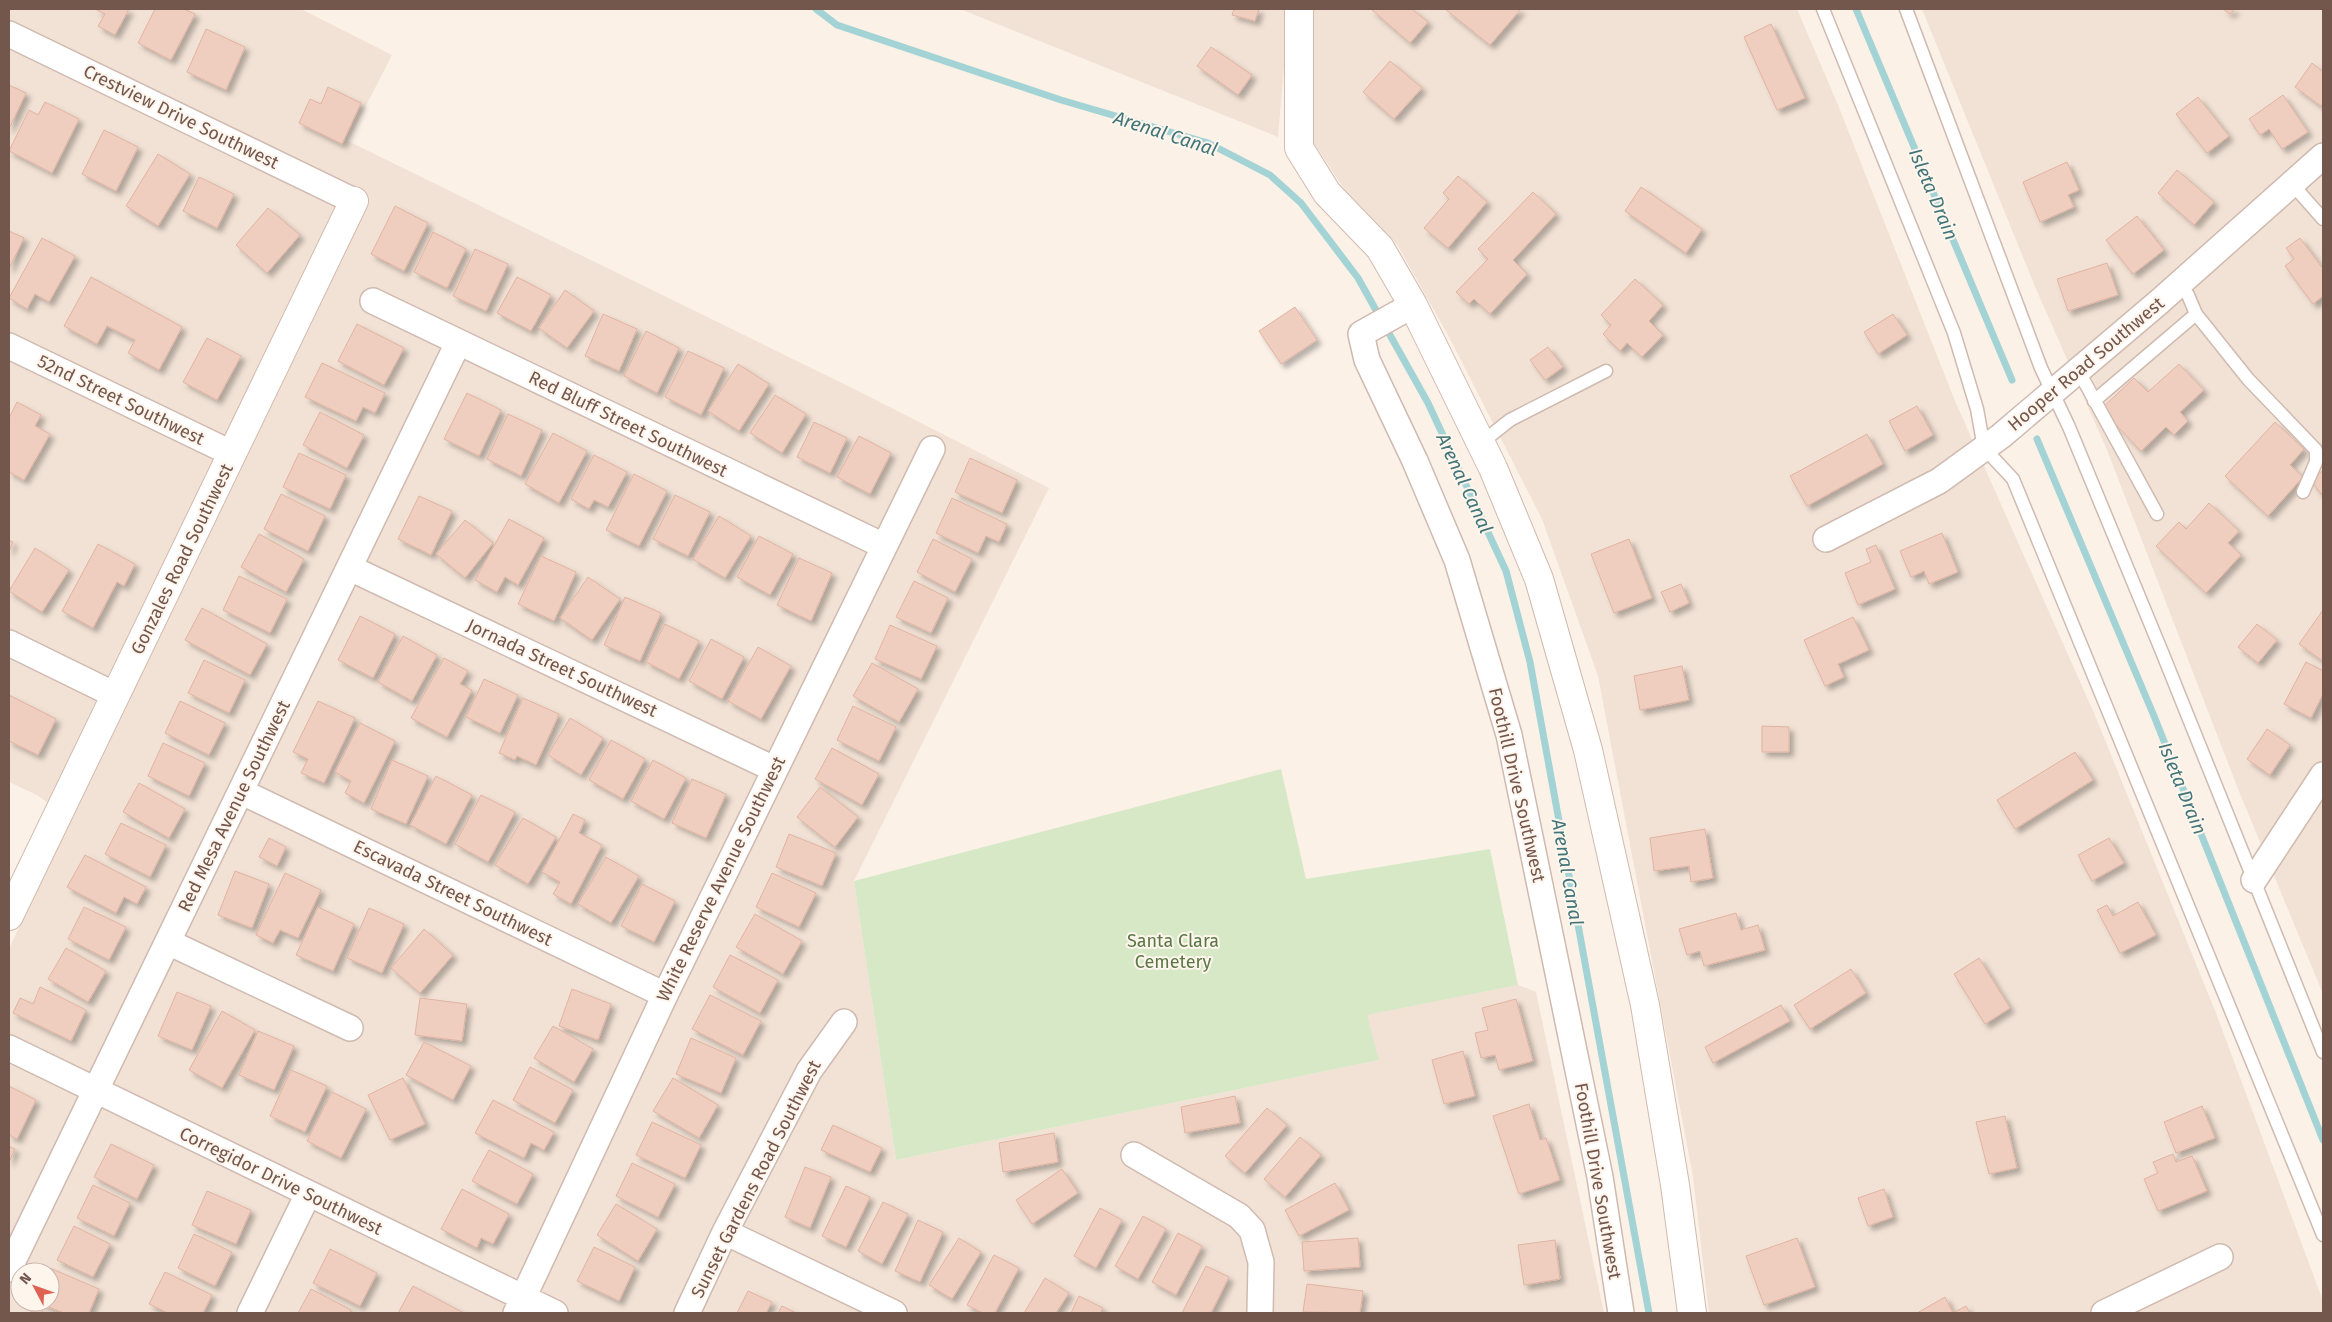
<svg xmlns="http://www.w3.org/2000/svg" width="2332" height="1322" font-family="'Fira Sans',sans-serif">
  <style>
    .residential { fill: #f2e2d5; fill-rule: evenodd }
    .green { fill: #d7e8c6 }
    .lines { fill: none; stroke-linecap: round; stroke-linejoin: round }
    .stream { stroke: #a3d3d5; stroke-width: 7 }
    .building { fill: #efcec0; stroke: #e1b3a1; filter: url(#shadow) }
    .lane-casing { stroke: #cfbab0; stroke-width: 15 }
    .street-casing { stroke: #cfbab0; stroke-width: 28 }
    .secondary-casing { stroke: #d1baae; stroke-width: 30 }
    .lane { stroke: #fff; stroke-width: 12 }
    .street { stroke: #fff; stroke-width: 25 }
    .secondary { stroke: #fff; stroke-width: 28 }
    .labels { text-anchor: middle; stroke-width: 4; stroke-linejoin: round; paint-order: stroke }
    .street-label { font-size: 18px; fill: #73564c; stroke: #fef5ed }
    .park-label { font-size: 18px; fill: #5a7845; stroke: #fef5ed }
    .water-label { font-size: 19px; font-style: italic; fill: #417578; stroke: #fef5ed }
  </style>
  <defs>
    <filter id="shadow"><feDropShadow dx="4.5" dy="4.5" stdDeviation="2.5" flood-color="#0004"/></filter>
  </defs>
  <rect width="100%" height="100%" fill="#fbf1e7"/>
  <path class="residential" d="M9 9H301L392 55 348 141 852 388 1049 488 854 881 896 1160 1379 1060 1366 1015 1518 985 1536 992 1604 1313H9V949L69 818 37 795 9 782ZM20 1272H50V1302H20Z
    M960 9H1289L1278 137Z
    M1310 9H1797L1838 105 1955 401 2094 713 2216 1013 2323 1301V1313H1709L1693 1177 1598 676 1542 519 1449 337 1398 246 1346 192 1312 140Z
    M1922 9H2323V994L2238 789 2107 450 2036 289Z"/>
  <path class="green" d="M1281 769 1306 879 1490 849 1518 985 1367 1015 1379 1060 896 1160 854 881Z"/>
  <g class="lines">
    <path class="stream" d="M816 9 837 25 1061 100 1208 143 1270 175 1301 203 1358 278 1428 403 1506 571 1530 662 1649 1313
      M1856 9 2012 380
      M2037 439 2154 716 2323 1140"/>
  </g>
  <path class="building" d="M95 9H129L115 35 98 26 105 14Z
    M155 9H184L195 14 171 60 138 43Z
    M1234 9H1259L1255 21 1232 15Z
    M1371 9H1412L1428 22 1410 43Z
    M1445 9H1521L1490 45Z
    M2223 9H2235L2230 14Z
    M1771 24 1805 98 1777 110 1744 37Z
    M206 29 245 47 226 90 187 72Z
    M1211 47 1252 75 1238 95 1197 66Z
    M1390 61 1422 88 1394 119 1363 92Z
    M2312 63 2323 72V103L2321 106 2295 87Z
    M9 85 26 93 9 129Z
    M328 87 361 103 342 144 299 123 310 99 321 104Z
    M2283 95 2308 132 2282 149 2269 129 2260 135 2249 119Z
    M2198 97 2229 136 2207 153 2176 114Z
    M45 102 79 119 52 173 9 151 29 110 38 115Z
    M104 130 138 147 116 191 82 174Z
    M158 154 190 174 158 226 126 206Z
    M2067 162 2079 190 2068 195 2074 207 2040 222 2023 182Z
    M2177 170 2214 202 2194 225 2158 193Z
    M1458 176 1487 202 1448 248 1424 228 1449 199 1443 193Z
    M199 177 234 194 217 228 183 211Z
    M1641 187 1702 229 1686 253 1625 211Z
    M1533 192 1556 214 1513 260 1527 274 1490 314 1474 299 1469 304 1456 292 1488 259 1478 249Z
    M395 206 428 223 404 271 371 254Z
    M268 208 300 235 267 273 236 245Z
    M2137 216 2164 250 2133 274 2106 240Z
    M9 231 24 238 9 269Z
    M433 232 466 249 447 288 414 272Z
    M42 238 75 256 49 302 35 294 27 309 9 298Z
    M2300 238 2323 269V296L2313 304 2285 266 2294 259 2286 248Z
    M475 249 508 264 486 311 453 296Z
    M2107 263 2118 295 2068 311 2057 279Z
    M91 277 182 327 159 370 128 353 135 340 107 326 97 344 64 326Z
    M517 277 551 295 531 331 497 313Z
    M1635 279 1663 305 1649 321 1663 335 1642 357 1627 343 1620 351 1603 334 1611 325 1601 315Z
    M565 290 594 311 567 348 539 328Z
    M1295 307 1317 340 1281 364 1259 331Z
    M603 314 637 329 619 371 585 356Z
    M1893 314 1907 335 1878 354 1864 332Z
    M357 324 404 348 384 385 338 361Z
    M646 331 679 348 657 393 624 376Z
    M207 338 241 356 217 400 183 382Z
    M1548 347 1563 367 1545 380 1530 360Z
    M688 351 724 368 701 415 665 397Z
    M322 363 385 393 375 413 363 407 356 421 305 397Z
    M738 364 769 384 739 431 708 411Z
    M2179 364 2204 390 2180 412 2188 421 2174 435 2166 427 2141 451 2101 409 2134 378 2148 392Z
    M467 393 501 410 479 456 444 439Z
    M775 395 806 414 782 453 750 433Z
    M17 402 41 415 35 426 50 434 24 480 9 472V418Z
    M1917 406 1933 435 1905 451 1889 421Z
    M320 412 364 435 347 468 303 445Z
    M508 414 542 430 521 476 487 459Z
    M814 422 847 438 830 473 797 457Z
    M2275 422 2304 449 2290 465 2303 477 2268 516 2225 476Z
    M553 433 587 451 559 503 525 484Z
    M1867 434 1883 464 1807 506 1790 476Z
    M859 436 891 453 870 494 837 477Z
    M299 453 346 475 330 509 283 487Z
    M594 455 627 472 608 507 594 500 589 509 571 499Z
    M970 458 1017 480 1002 513 955 492Z
    M2323 470V496L2311 481Z
    M634 474 667 491 639 546 606 530Z
    M281 494 325 516 308 551 264 529Z
    M675 495 710 512 688 556 653 539Z
    M419 496 452 511 431 555 398 539Z
    M952 498 1007 524 999 542 986 536 978 553 936 533Z
    M2209 503 2239 531 2228 543 2241 555 2206 593 2156 546 2179 522 2186 529Z
    M719 516 751 536 725 578 693 559Z
    M509 519 544 538 518 585 505 577 497 592 475 580Z
    M465 520 493 543 465 578 436 554Z
    M1942 533 1958 572 1929 584 1924 571 1911 577 1900 551Z
    M259 534 304 559 286 592 241 567Z
    M759 536 793 554 770 595 737 577Z
    M933 539 972 559 955 592 917 572Z
    M1629 539 1652 598 1614 613 1591 554Z
    M9 540 13 542 9 552Z
    M98 544 135 564 124 586 117 582 93 628 62 611Z
    M1876 545 1895 589 1858 605 1845 573 1871 562 1866 549Z
    M35 548 69 570 42 612 9 591Z
    M541 556 576 572 554 621 518 604Z
    M799 558 832 573 811 621 777 605Z
    M239 576 287 599 270 633 223 610Z
    M588 577 620 599 592 640 560 618Z
    M914 581 948 598 931 633 896 617Z
    M1681 584 1689 603 1670 612 1661 592Z
    M625 597 661 613 640 661 604 645Z
    M202 608 267 644 250 675 185 640Z
    M2323 610V661L2299 644Z
    M360 616 395 634 373 678 338 660Z
    M1853 617 1869 650 1838 664 1844 677 1825 686 1804 640Z
    M665 624 699 641 679 679 646 662Z
    M2257 624 2277 640 2258 663 2238 647Z
    M890 625 937 646 921 679 875 659Z
    M403 636 437 655 412 701 378 682Z
    M711 639 744 657 722 699 689 681Z
    M758 647 791 666 761 719 728 701Z
    M444 658 468 671 460 684 472 690 447 737 411 718Z
    M204 660 245 680 229 713 188 693Z
    M2306 662 2323 671V694L2311 718 2284 704Z
    M872 663 918 689 899 722 853 696Z
    M1682 666 1689 700 1640 710 1634 676Z
    M484 679 518 695 500 733 466 717Z
    M9 695 56 719 38 755 9 741Z
    M523 698 559 714 536 765 517 756 515 760 499 753Z
    M180 701 225 723 209 755 165 733Z
    M318 701 355 718 324 783 301 773 308 759 293 752Z
    M853 706 896 727 879 761 837 740Z
    M570 718 603 738 581 775 548 755Z
    M360 723 395 741 364 803 345 793 351 781 335 772Z
    M1762 726 1789 727V752H1762Z
    M2267 729 2290 745 2270 775 2247 759Z
    M611 740 645 759 623 799 589 780Z
    M163 743 205 763 189 796 148 776Z
    M832 748 879 774 862 805 815 779Z
    M2075 752 2093 780 2015 829 1997 800Z
    M392 760 428 776 406 824 371 809Z
    M653 760 686 778 664 819 631 801Z
    M436 776 472 795 446 844 410 825Z
    M692 779 726 794 706 838 672 823Z
    M139 783 185 809 169 838 123 812Z
    M820 787 858 817 835 847 797 817Z
    M481 795 515 812 488 862 455 844Z
    M573 814 585 820 579 833 602 845 571 904 553 894 560 882 542 872Z
    M523 818 556 837 528 884 495 865Z
    M121 823 166 845 150 877 105 854Z
    M1705 829 1713 878 1691 882 1689 866 1654 871 1650 838Z
    M789 834 836 853 822 886 776 867Z
    M269 838 286 847 277 866 259 857Z
    M2109 838 2124 863 2092 881 2078 855Z
    M85 855 146 887 137 904 124 897 116 913 67 887Z
    M606 857 639 876 611 923 578 904Z
    M235 871 269 884 252 928 218 915Z
    M285 873 321 890 298 938 280 930 273 943 256 935Z
    M772 873 816 893 799 927 756 907Z
    M642 884 675 901 654 942 621 926Z
    M2138 902 2156 935 2120 953 2097 910 2107 905 2113 916Z
    M84 907 126 927 109 960 68 939Z
    M318 907 354 924 333 971 296 955Z
    M369 908 404 924 382 973 347 958Z
    M1736 913 1741 930 1758 925 1765 950 1704 966 1700 951 1687 955 1679 929Z
    M755 914 802 941 783 974 736 947Z
    M424 929 453 955 420 993 391 968Z
    M66 948 106 971 88 1002 48 979Z
    M730 955 778 980 760 1013 713 987Z
    M1979 958 2010 1008 1985 1024 1954 974Z
    M1851 969 1866 993 1810 1029 1794 1005Z
    M40 987 86 1010 71 1041 13 1013 20 998 33 1004Z
    M572 989 611 1004 598 1040 559 1026Z
    M177 992 211 1006 192 1050 158 1036Z
    M710 995 761 1021 743 1055 692 1029Z
    M420 998 467 1004 462 1041 415 1035Z
    M1516 999 1533 1061 1499 1070 1495 1055 1481 1058 1475 1033 1488 1030 1482 1008Z
    M1781 1005 1790 1021 1713 1063 1705 1047Z
    M222 1011 255 1030 222 1088 189 1070Z
    M553 1026 593 1049 574 1082 534 1058Z
    M258 1031 294 1046 274 1090 239 1075Z
    M691 1038 736 1058 721 1093 676 1074Z
    M424 1042 471 1066 453 1100 406 1075Z
    M1463 1051 1475 1096 1444 1104 1432 1060Z
    M530 1067 573 1090 555 1123 513 1100Z
    M291 1070 327 1086 305 1132 270 1116Z
    M403 1078 425 1124 390 1140 368 1095Z
    M673 1078 718 1105 699 1138 653 1111Z
    M9 1086 36 1100 17 1139 9 1135Z
    M332 1092 366 1109 341 1158 307 1141Z
    M1235 1096 1240 1123 1185 1133 1181 1107Z
    M493 1100 554 1132 544 1150 531 1143 524 1158 475 1133Z
    M1529 1104 1540 1140 1546 1138 1560 1180 1519 1194 1493 1116Z
    M2202 1106 2215 1138 2176 1153 2164 1122Z
    M1267 1108 1287 1125 1245 1173 1225 1156Z
    M2005 1116 2017 1168 1989 1174 1976 1122Z
    M652 1122 701 1145 685 1178 636 1155Z
    M833 1125 882 1148 870 1172 821 1150Z
    M1054 1133 1058 1162 1003 1172 999 1143Z
    M1300 1137 1321 1155 1285 1197 1264 1179Z
    M111 1144 154 1165 137 1199 94 1177Z
    M9 1146 15 1149 9 1162Z
    M489 1150 533 1174 517 1204 472 1181Z
    M2173 1154 2176 1162 2192 1156 2207 1191 2158 1211 2144 1179 2158 1173 2153 1162Z
    M632 1163 675 1184 658 1217 616 1196Z
    M805 1167 831 1177 810 1228 785 1217Z
    M1062 1169 1078 1193 1032 1224 1016 1200Z
    M1335 1183 1349 1210 1299 1236 1285 1210Z
    M93 1185 130 1203 114 1236 77 1218Z
    M846 1186 870 1197 846 1247 822 1236Z
    M462 1189 509 1214 493 1244 481 1238 477 1248 441 1229Z
    M1884 1189 1893 1217 1868 1226 1858 1198Z
    M207 1191 251 1210 236 1244 192 1225Z
    M883 1202 908 1214 882 1264 858 1251Z
    M616 1204 657 1229 638 1261 597 1235Z
    M1100 1208 1122 1220 1096 1268 1074 1256Z
    M1143 1216 1166 1229 1138 1279 1115 1266Z
    M918 1220 943 1232 920 1282 895 1271Z
    M74 1226 110 1244 93 1277 57 1260Z
    M1178 1233 1202 1246 1176 1295 1152 1282Z
    M194 1234 232 1252 215 1286 178 1268Z
    M959 1238 981 1252 952 1299 929 1285Z
    M1358 1238 1360 1267 1304 1271 1302 1242Z
    M1797 1238 1815 1287 1764 1305 1746 1256Z
    M1555 1240 1560 1279 1524 1285 1518 1245Z
    M594 1247 635 1267 619 1301 577 1281Z
    M330 1249 377 1273 360 1306 313 1283Z
    M994 1255 1019 1268 995 1313H983L967 1305Z
    M1206 1266 1229 1277 1211 1313H1182Z
    M50 1268 99 1289 89 1313H64L37 1302H50Z
    M165 1272 212 1295 203 1313H168L149 1304Z
    M1045 1278 1069 1293 1056 1313H1024Z
    M1307 1284 1363 1291 1360 1313 1303 1312Z
    M413 1286 464 1313H398Z
    M311 1289 351 1310 350 1313H298Z
    M748 1291 772 1302 766 1313H737Z
    M1079 1296 1103 1308 1100 1313H1071Z
    M1945 1297 1953 1313 1966 1306 1970 1313H1917Z
    M782 1306 796 1313H778Z
    M34 1307 45 1313H31Z"/>
  <g class="lines">
    <g class="lane-casing">
      <path id="lane" d="M1823 9 1954 333 1977 409 1984 448 2013 479 2323 1235
        M1906 9 2041 368 2069 427 2162 652 2323 1052
        M2292 184 2323 219
        M2179 284 2188 295 2196 314 2248 379 2316 450V462L2303 492
        M2078 370 2157 514
        M2094 401 2196 314
        M1481 443 1510 420 1606 371"/>
    </g>
    <g class="street-casing">
      <path id="street" d="M9 34 354 201
        M373 301 884 546
        M1413 305 1361 334 1367 360 1415 461 1457 560 1509 735 1600 1177 1621 1313
        M9 346 233 454
        M1826 539 1939 481 2001 436 2159 302 2323 156
        M350 568 774 769
        M9 643 115 695
        M242 792 665 995
        M2254 880 2323 775
        M168 942 350 1028
        M9 1048 555 1313
        M1134 1155 1239 1216 1252 1230 1261 1262 1260 1313
        M725 1232 894 1313
        M9 1269 458 343
        M250 1313 308 1194
        M516 1313 665 995 932 449
        M687 1313 725 1232 809 1071 844 1022
        M2104 1313 2220 1257"/>
    </g>
    <g class="secondary-casing">
      <path id="secondary" d="M1299 9V148L1327 193 1380 248 1413 305 1493 468 1539 579 1588 750 1645 1005 1675 1185 1692 1313
        M9 916 354 201"/>
    </g>
    <use href="#lane" class="lane"/>
    <use href="#street" class="street"/>
    <use href="#secondary" class="secondary"/>
  </g>
  <g class="labels">
    <g class="street-label">
      <text transform="translate(181 117) rotate(26)" y="6">Crestview Drive Southwest</text>
      <text transform="translate(2086 364) rotate(-40)" y="6">Hooper Road Southwest</text>
      <text transform="translate(121 400) rotate(26)" y="6">52nd Street Southwest</text>
      <text transform="translate(628 424) rotate(26)" y="6">Red Bluff Street Southwest</text>
      <text transform="translate(182 559) rotate(-64)" y="6">Gonzales Road Southwest</text>
      <text transform="translate(562 668) rotate(25)" y="6">Jornada Street Southwest</text>
      <text transform="translate(1517 785) rotate(77)" y="6">Foothill Drive Southwest</text>
      <text transform="translate(234 806) rotate(-64)" y="6">Red Mesa Avenue Southwest</text>
      <text transform="translate(721 879) rotate(-64)" y="6">White Reserve Avenue Southwest</text>
      <text transform="translate(453 893) rotate(26)" y="6">Escavada Street Southwest</text>
      <text transform="translate(756 1179) rotate(-63)" y="6">Sunset Gardens Road Southwest</text>
      <text transform="translate(281 1181) rotate(26)" y="6">Corregidor Drive Southwest</text>
      <text transform="translate(1598 1181) rotate(80)" y="6">Foothill Drive Southwest</text>
    </g>
    <g class="park-label">
      <text x="1173" y="947">Santa Clara<tspan x="1173" dy="21">Cemetery</tspan></text>
    </g>
    <g class="water-label">
      <text transform="translate(1166 133) rotate(18)" y="7">Arenal Canal</text>
      <text transform="translate(1934 194) rotate(67)" y="7">Isleta Drain</text>
      <text transform="translate(1465 483) rotate(65)" y="7">Arenal Canal</text>
      <text transform="translate(2183 788) rotate(68)" y="7">Isleta Drain</text>
      <text transform="translate(1568 872) rotate(80)" y="7">Arenal Canal</text>
    </g>
  </g>
  <rect width="2332" height="1322" fill="none" stroke="#73564c" stroke-width="20"/>
  <g transform="translate(35 1287) rotate(311)"><circle r="24" fill="#fef5ed" stroke="#c6b5ad"/>
  <path d="M0-4L9 19L0 12L-9 19Z" fill="#de6352"/>
  <text y="-8" font-size="14" font-weight="bold" text-anchor="middle" fill="#73564c">N</text>
  </g>
</svg>
